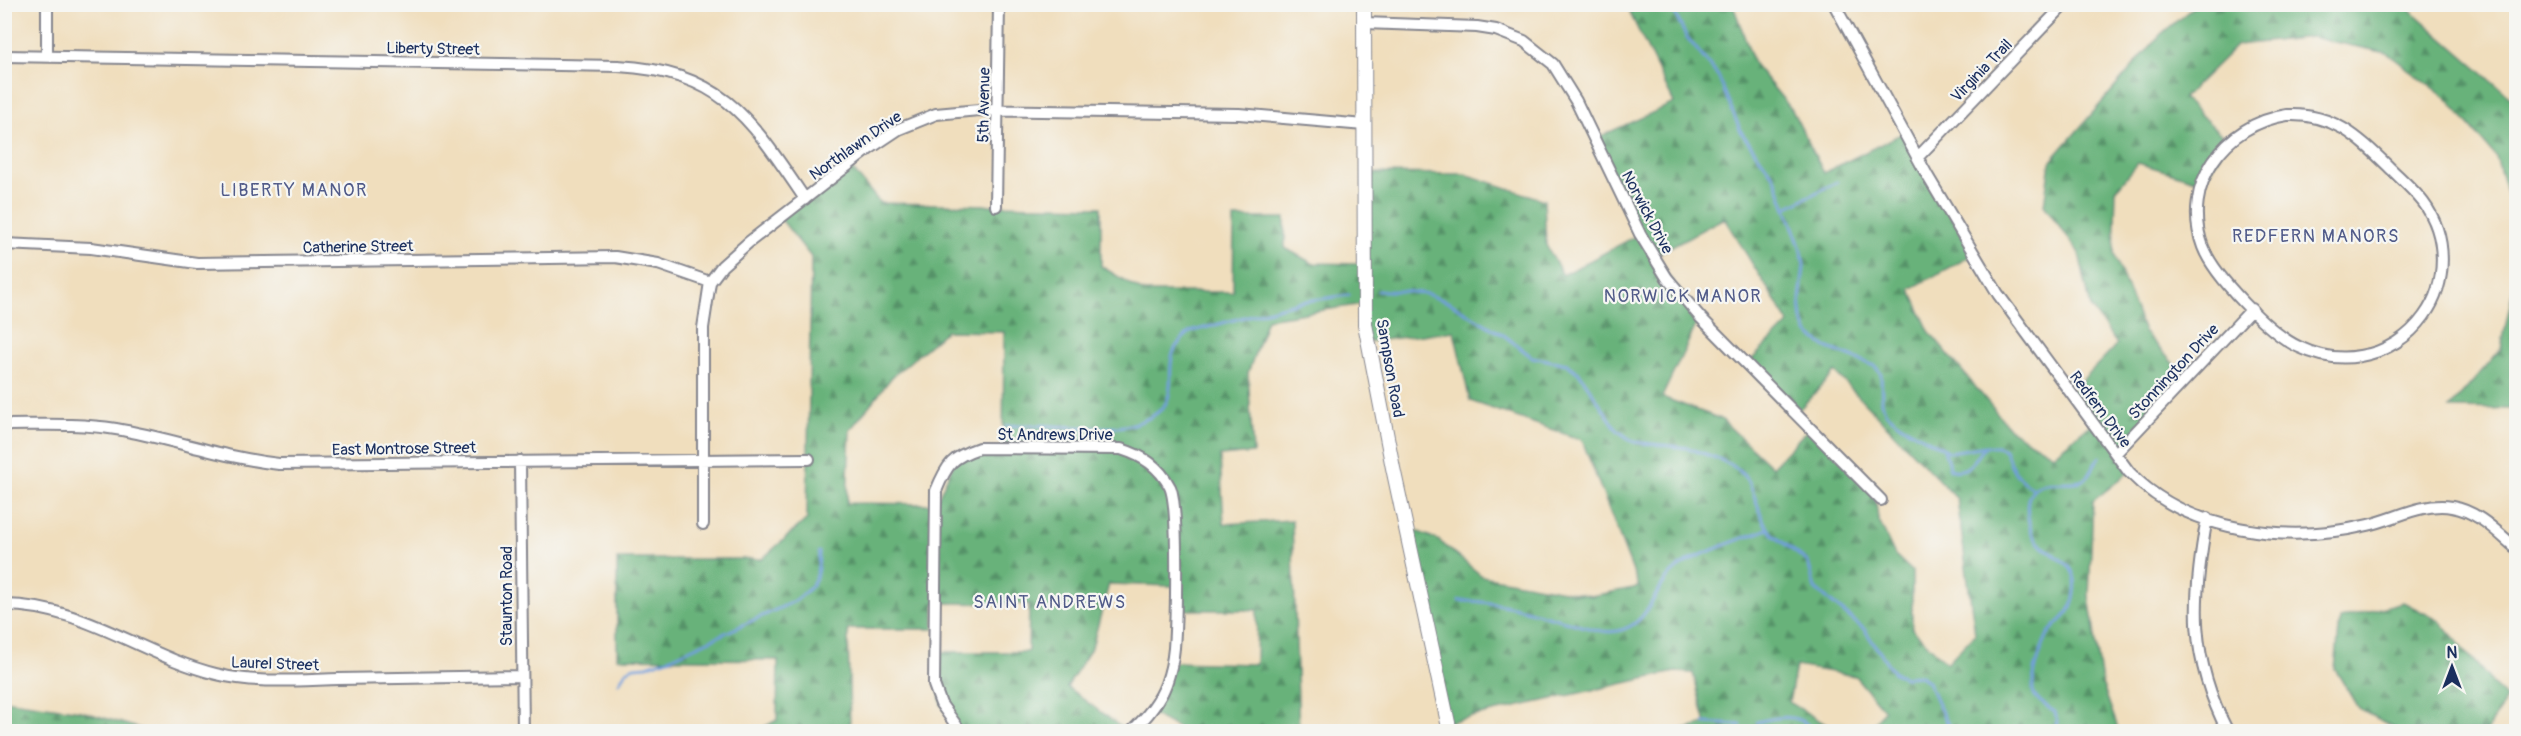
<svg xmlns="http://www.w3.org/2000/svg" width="2521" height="736" font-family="Pangolin,sans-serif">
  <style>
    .forest { fill: url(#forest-firs); stroke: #42706c; stroke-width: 1.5; fill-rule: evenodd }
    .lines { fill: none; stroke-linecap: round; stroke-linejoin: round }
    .stream { stroke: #719fda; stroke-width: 3 }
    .minor-casing { stroke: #86868e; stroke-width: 14 }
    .tertiary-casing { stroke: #86868e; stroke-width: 16 }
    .minor { stroke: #fff; stroke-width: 10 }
    .tertiary { stroke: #fff; stroke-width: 14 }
    .labels { text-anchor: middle; stroke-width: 4.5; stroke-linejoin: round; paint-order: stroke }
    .street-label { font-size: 16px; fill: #1b2f5e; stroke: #f6f6f2 }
    .neighbourhood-label { font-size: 18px; letter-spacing: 1.5px; fill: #515b89; stroke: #f6f6f2 }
  </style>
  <defs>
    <pattern id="forest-firs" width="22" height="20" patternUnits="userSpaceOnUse" patternTransform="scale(1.5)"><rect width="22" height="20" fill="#68b27a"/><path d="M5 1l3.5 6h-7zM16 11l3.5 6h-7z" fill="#559167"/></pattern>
  </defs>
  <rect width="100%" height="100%" fill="#f6f6f2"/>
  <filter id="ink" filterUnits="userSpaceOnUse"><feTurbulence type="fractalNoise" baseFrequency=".0167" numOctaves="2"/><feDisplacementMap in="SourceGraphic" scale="12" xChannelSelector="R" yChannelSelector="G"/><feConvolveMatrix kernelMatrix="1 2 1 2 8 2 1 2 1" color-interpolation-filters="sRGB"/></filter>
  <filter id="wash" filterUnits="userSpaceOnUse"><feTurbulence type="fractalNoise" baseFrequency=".008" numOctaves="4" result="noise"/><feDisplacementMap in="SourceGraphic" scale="24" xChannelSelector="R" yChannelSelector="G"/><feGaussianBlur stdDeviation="1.35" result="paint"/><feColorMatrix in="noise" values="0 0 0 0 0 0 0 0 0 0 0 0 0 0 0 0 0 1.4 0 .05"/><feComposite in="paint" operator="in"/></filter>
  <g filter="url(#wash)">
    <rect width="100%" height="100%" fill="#f0debd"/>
    <path class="forest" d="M1626 5H1733L1754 64 1792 110 1824 173 1905 132 1973 255 1910 289 1929 331 2012 431 2053 455 2092 423 2070 393 2117 344 2091 308 2079 253 2044 205 2050 162 2161 34 2196 5H2398L2408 8 2516 102V409L2450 408 2501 349 2514 284V219L2496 157 2447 99 2387 53 2311 37 2237 45 2183 98 2228 141 2203 182 2138 163 2116 190 2114 254 2144 332 2187 378 2116 453 2129 472 2093 501 2089 596 2102 683 2119 731H1870L1884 710 1855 676 1796 666 1789 702 1830 727 1854 731H1679L1706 724 1693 673 1675 672 1448 722 1405 526 1438 540 1482 576 1591 596 1639 587 1582 440 1470 401 1454 331 1367 342 1363 304 1267 319 1248 373 1253 453 1220 456 1224 524 1292 520 1299 731H1184L1149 713 1171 662 1256 664 1257 610H1174V586L1109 584 1092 647 1067 687 1126 731 961 732 941 704 934 652H1028L1029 604 934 603V629H848L850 731H757L777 720 778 660 617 658V559H762L807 519 811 257 780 218 849 165 880 203 1101 207V266L1143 292H1233L1234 218H1285V248L1312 263 1363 264 1364 173 1465 174 1544 200 1546 245 1563 275 1640 234 1594 139 1674 103ZM1724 218 1789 323 1746 365 1795 414 1835 372 1957 499 1975 634 1947 663 1912 629V571L1895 555 1878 519 1875 495 1809 428 1772 467 1721 419 1662 397 1700 317 1653 256ZM946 331 1004 332 1003 448 957 456 935 504 847 503 850 430 892 377Z
      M2403 602 2440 621 2506 699 2487 731H2400L2358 708 2335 669 2340 619Z
      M4 700 81 711 148 731H5Z"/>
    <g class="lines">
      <path class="stream" d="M1670 4 1686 36 1718 76 1741 132 1775 178 1802 252 1804 266 1800 300 1802 320 1808 334 1826 347 1875 366 1881 374 1882 403 1886 413 1902 426 1950 452 1986 446 1998 447 2005 450C2012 468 2015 479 2033 488
        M1788 207 1837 182
        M1378 291H1404L1427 294 1450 303 1505 336 1532 357 1567 364 1580 374 1618 431 1634 442 1688 448 1719 459 1738 469 1749 482 1764 522 1772 534 1808 562 1815 589 1864 629 1894 673 1905 677 1921 676 1928 682 1944 717 1953 732
        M1006 426C1043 423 1082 430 1118 427 1137 425 1166 415 1169 394 1174 365 1163 354 1190 332L1299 302 1349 295
        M1944 450 1950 469C1967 476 1975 459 1985 447
        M1459 601C1497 600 1532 612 1568 622 1583 626 1602 634 1617 631 1652 625 1653 584 1679 567 1706 550 1739 540 1768 529
        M619 683 626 671 634 667 647 666 671 658 795 601C817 584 818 579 819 552
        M1757 722C1777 717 1801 712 1814 732
        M1704 723 1741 725
        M2055 732 2057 721 2055 712C2048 707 2038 702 2034 694 2029 683 2042 644 2049 633 2060 618 2072 617 2075 592 2079 560 2054 560 2037 541 2031 535 2029 525 2028 516 2027 509 2027 500 2030 494 2038 476 2066 485 2081 481 2090 479 2093 463 2100 457"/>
    </g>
  </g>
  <g filter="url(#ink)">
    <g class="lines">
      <g class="minor-casing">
        <path id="minor" d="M1834 4 1927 175 1998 294 2129 472C2188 533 2288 544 2368 525 2395 519 2423 502 2452 507 2478 511 2497 532 2516 548
          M1364 23 1477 27 1496 30 1524 41 1553 64 1576 101 1640 234 1667 278 1700 317 1881 500
          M4 56 618 66C723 72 750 118 805 199
          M47 56V4
          M2287 115C2333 113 2357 136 2388 166 2400 178 2413 189 2423 202 2448 235 2448 283 2424 316 2409 337 2386 352 2360 356 2339 360 2318 356 2299 347 2270 334 2214 276 2203 247 2180 185 2225 124 2287 115Z
          M1918 157 2065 4
          M996 206 999 4
          M4 244 91 248 197 263 615 257 658 264 710 282
          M4 425C41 425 79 423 116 429 171 438 223 458 279 464L809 459
          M2116 453 2252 309
          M520 461 523 732
          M2207 518C2192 599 2189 657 2228 732
          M703 524V328L710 282 722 266 749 242 869 149 899 129 936 114 979 110 1239 114 1364 125
          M4 605C83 605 143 656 216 674 255 684 299 680 339 679 400 678 461 677 522 676
          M961 732 941 704 934 685 936 491C947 464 952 457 979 448L1121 449C1143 456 1159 466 1170 487 1179 506 1176 621 1174 648 1173 659 1170 673 1166 684 1159 703 1146 718 1131 732"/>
      </g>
      <g class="tertiary-casing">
        <path id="tertiary" d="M1364 4 1365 324 1393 468 1450 732"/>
      </g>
      <use href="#minor" class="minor"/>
      <use href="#tertiary" class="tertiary"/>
    </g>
  </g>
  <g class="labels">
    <g class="street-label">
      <text transform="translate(433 48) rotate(1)" y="6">Liberty Street</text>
      <text transform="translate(1981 70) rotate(-46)" y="6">Virginia Trail</text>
      <text transform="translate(983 105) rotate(-89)" y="6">5th Avenue</text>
      <text transform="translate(855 145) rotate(-35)" y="6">Northlawn Drive</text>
      <text transform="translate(1648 212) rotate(62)" y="6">Norwick Drive</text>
      <text transform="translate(358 246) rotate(-1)" y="6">Catherine Street</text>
      <text transform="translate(1391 368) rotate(80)" y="6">Sampson Road</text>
      <text transform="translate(2173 371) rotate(-47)" y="6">Stonnington Drive</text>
      <text transform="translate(2101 409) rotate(53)" y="6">Redfern Drive</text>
      <text x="1055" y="440">St Andrews Drive</text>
      <text transform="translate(404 448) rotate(-1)" y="6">East Montrose Street</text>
      <text transform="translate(506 596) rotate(-90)" y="6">Staunton Road</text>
      <text transform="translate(275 663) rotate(2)" y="6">Laurel Street</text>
    </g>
    <g class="neighbourhood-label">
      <text x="294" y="196">LIBERTY MANOR</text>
      <text x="2316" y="242">REDFERN MANORS</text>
      <text x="1683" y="302">NORWICK MANOR</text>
      <text x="1050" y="608">SAINT ANDREWS</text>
    </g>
  </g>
  <rect width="2521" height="736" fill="none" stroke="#f6f6f2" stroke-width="24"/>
  <g transform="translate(2452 667)" stroke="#f6f6f2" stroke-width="4.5" paint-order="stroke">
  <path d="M0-4.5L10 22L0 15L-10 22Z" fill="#1b2f5e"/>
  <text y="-9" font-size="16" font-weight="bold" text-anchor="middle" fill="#1b2f5e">N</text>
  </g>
</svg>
